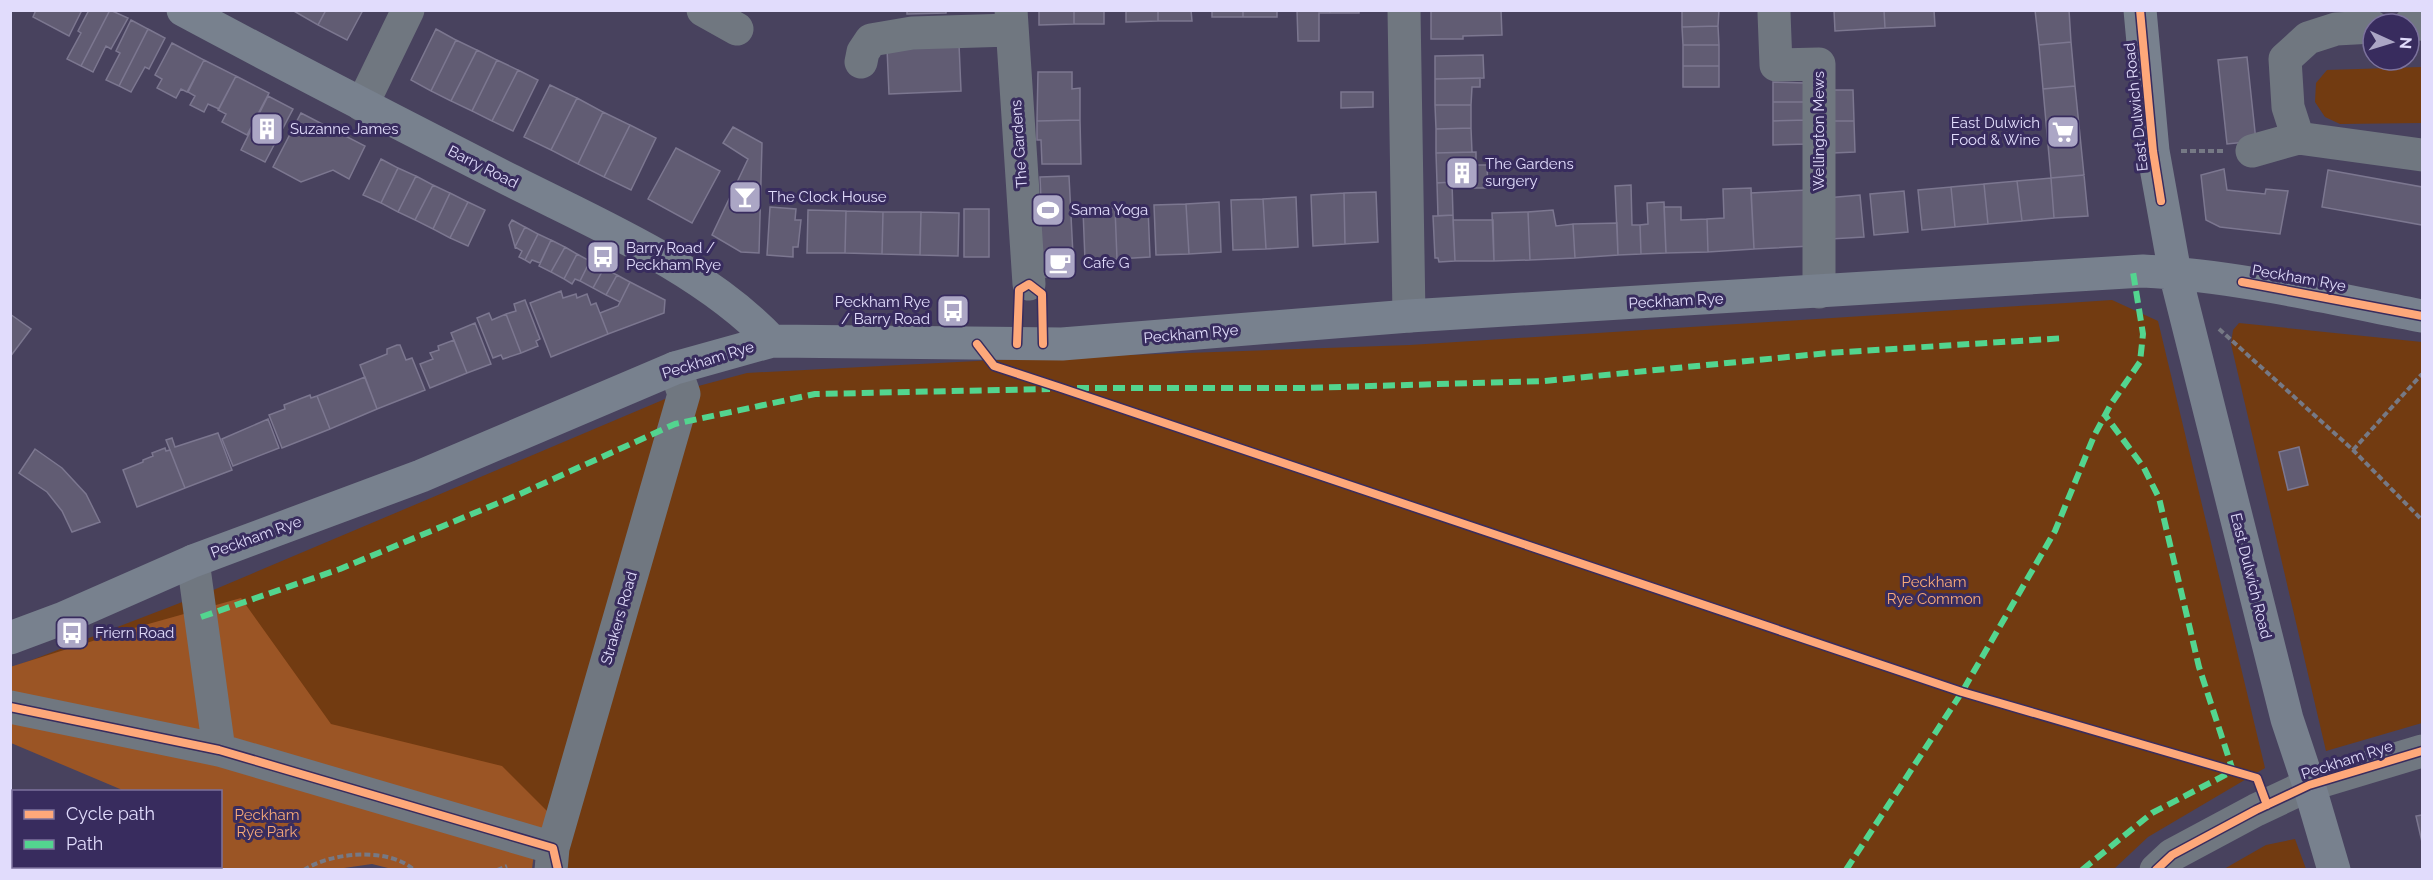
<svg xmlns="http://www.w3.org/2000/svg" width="2433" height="880" font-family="Raleway,sans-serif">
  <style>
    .green { fill: #723b11 }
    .forest { fill: #9b5525 }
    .building { fill: #615c73; stroke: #7c7790; stroke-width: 1.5 }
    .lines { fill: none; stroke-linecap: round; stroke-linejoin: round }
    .path { stroke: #767985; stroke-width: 4; stroke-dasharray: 6 3; stroke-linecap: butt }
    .minor { stroke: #707780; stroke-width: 33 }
    .major { stroke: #78818e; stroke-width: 33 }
    .quiet { stroke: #53d58f; stroke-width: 6; stroke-dasharray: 12 6; stroke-linecap: butt }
    .cycleway-casing { stroke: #382c5e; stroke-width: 11 }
    .cycleway { stroke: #fea87a; stroke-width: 8 }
    .labels { text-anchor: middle; stroke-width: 6; stroke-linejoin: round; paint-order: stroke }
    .street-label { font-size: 15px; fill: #e1dcfc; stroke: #382c5e }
    .poi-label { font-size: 15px; fill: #e1dcfc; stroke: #382c5e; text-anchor: start }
    .park-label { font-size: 15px; fill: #f8aa79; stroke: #382c5e }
  </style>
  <rect width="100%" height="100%" fill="#48425e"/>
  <path class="green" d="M2422 67V123L2340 124 2325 117 2315 102 2316 83 2327 70Z
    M2112 300 2158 321 2265 768 2148 837 2114 869 548 870 550 826 11 668 211 591 691 388 747 373 1015 359 1410 345Z
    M2239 323 2422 342V723L2326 751 2231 344 2233 330Z
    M2295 839 2306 869H2224L2266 845Z"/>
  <path class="forest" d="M241 598 331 724 502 766 564 828 536 837 532 869 396 870 372 864 330 870 160 869V867L220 866V792L122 791 120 789 11 743 10 667 134 628Z"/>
  <path class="building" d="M36 10H82L69 36 33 17Z
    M89 10H110L81 66 67 59 81 33 78 31Z
    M110 10 128 18 111 49 106 46 93 72 81 66Z
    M292 10H326L318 25Z
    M326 10H363L347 40 318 25Z
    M907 10H946V13L907 14Z
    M1039 10H1074V24L1039 25Z
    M1074 10H1104V24H1074Z
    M1126 10H1158V21L1126 22Z
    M1158 10H1191L1192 21H1158Z
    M1212 10H1243V17H1212Z
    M1243 10H1277V17H1243Z
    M1297 10H1330V13H1319V41H1298Z
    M1330 10H1359V13H1330Z
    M1431 10H1501L1502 35 1463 36V39H1431Z
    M1682 10H1719L1718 26 1682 27Z
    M1834 10H1884L1885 28 1835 31Z
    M1884 10H1934L1935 26 1885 28Z
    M2035 10H2069L2071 42 2039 45Z
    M131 20 148 29 119 86 106 80 120 53 116 51Z
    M1718 26 1719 45H1683L1682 27Z
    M148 29 165 38 149 69 145 67 131 92 119 86Z
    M436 29 456 40 431 91 411 80Z
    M456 40 477 50 451 101 431 91Z
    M2071 42 2075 86 2043 89 2039 45Z
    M172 43 204 60 187 92 181 89 176 98 157 88 162 79 155 75Z
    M959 44 961 91 889 94 887 48Z
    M1683 45H1719V66H1683Z
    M477 50 497 60 472 111 451 101Z
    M1483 55 1484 78 1435 79V56Z
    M2247 57 2256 141 2227 144 2218 60Z
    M204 60 236 76 219 109 208 104 204 112 190 105 195 96 188 92Z
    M497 60 518 70 492 121 472 111Z
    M1683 66H1719V87H1683Z
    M518 70 538 80 513 131 492 121Z
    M1038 72H1072V89L1080 88V120L1037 121Z
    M236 76 269 93 247 135 222 122 226 114 218 110Z
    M1480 78V87H1472L1471 105H1435V79Z
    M1773 82 1806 83 1807 102H1773Z
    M550 85 577 98 551 150 524 137Z
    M2075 86 2084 175 2051 178 2043 89Z
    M1831 90H1853L1854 121H1832Z
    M1341 92H1373V107L1341 108Z
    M268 96 293 109 265 162 241 150Z
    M577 98 603 112 578 164 551 150Z
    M1773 102H1807V120L1773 121Z
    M1435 105H1471V128L1436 129Z
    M603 112 630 125 604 177 578 164Z
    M301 113 365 146 349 179 333 170 301 182 273 167Z
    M1080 120 1081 164H1042L1041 140H1037V121Z
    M1807 120 1808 144 1773 145V121Z
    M1832 121H1854L1855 152 1833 153Z
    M630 125 656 138 631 190 604 177Z
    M733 127 762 143 759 253 741 252 712 235 748 159 723 143Z
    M1471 128 1472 152 1436 153V129Z
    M676 148 720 171 692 223 648 199Z
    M1476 152V165H1487L1488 188H1468V181L1437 183 1436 153Z
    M381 159 398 168 381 203 363 195Z
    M398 168 416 176 398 212 381 203Z
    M2224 169 2227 190 2265 194 2266 189 2288 191 2280 234 2220 227 2206 220 2201 175Z
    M2328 170 2422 187V225L2322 207Z
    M2084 175 2088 216 2054 218 2051 178Z
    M416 176 433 185 415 220 398 212Z
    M1069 176 1074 275 1044 277 1034 221H1042L1040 177Z
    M2051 178 2054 218 2022 221 2017 181Z
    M2017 181 2022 221 1988 224 1984 184Z
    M1452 182 1453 215 1438 216 1437 183Z
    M1984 184 1988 224 1955 227 1951 187Z
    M433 185 450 193 433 229 415 220Z
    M1631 185 1632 225H1640L1641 254 1618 255 1615 186Z
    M1951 187 1955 227 1922 230 1918 190Z
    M1751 188 1754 249 1708 252 1707 219 1724 218 1723 189Z
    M1807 190 1811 246 1754 249 1751 193Z
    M1904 191 1908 232 1874 235 1870 194Z
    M1376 192 1378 242 1345 244 1344 193Z
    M450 193 468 202 450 238 433 229Z
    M1344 193 1345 244 1313 246 1311 195Z
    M1860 195 1864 237 1830 239 1826 198Z
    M1296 197 1298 247 1266 249 1263 199Z
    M1263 199 1266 249 1233 250 1231 200Z
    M468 202 485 210 468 246 450 238Z
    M1219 202 1221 252 1189 254 1186 204Z
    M1664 202 1666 253 1641 254 1640 225 1648 224 1647 203Z
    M1186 204 1189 254 1156 255 1154 205Z
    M770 207 796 209 795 220H801L798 247H793V257L767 255Z
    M1148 207 1150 257 1117 259 1115 208Z
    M1664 207H1681V220L1707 219 1708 252 1666 253Z
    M1115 208 1117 259 1085 260 1083 210Z
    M964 209H989V257H964Z
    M808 210 846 211 845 253H807Z
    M1553 210 1556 226 1573 224 1575 258 1530 260 1528 212Z
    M846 211 883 212 882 254 845 253Z
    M883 212H921L920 255 882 254Z
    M921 212 959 213 958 256 920 255Z
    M1528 212 1530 260 1494 261 1492 213Z
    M1453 215 1455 261 1439 262 1438 258H1435L1433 216Z
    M512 220 525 227 515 247 509 225Z
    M1453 220H1493L1494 261H1455Z
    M1617 223 1618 255 1575 258 1573 224Z
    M525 227 538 234 525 260 519 257 522 251 515 247Z
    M538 234 551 240 540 263 532 260 530 263 525 260Z
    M551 240 565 247 551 272 539 266Z
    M565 247 577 254 564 279 551 272Z
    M577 254 590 261 580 281 575 279 572 284 564 279Z
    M590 261 604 268 593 288 580 281Z
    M604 268 617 275 606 295 593 288Z
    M617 275 630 282 620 302 606 295Z
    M630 282 665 300 664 313 608 334 600 313 618 306Z
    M561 291 563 298 576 294 577 298 587 294 591 305 596 303 608 334 551 357 530 303Z
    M525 300 540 339 536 341 538 346 521 353 506 314 516 311 514 304Z
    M489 313 492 320 506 314 521 353 503 359 501 355 493 358 477 318Z
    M10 314 31 329 10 357Z
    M475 323 491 364 467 373 451 333Z
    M454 340 467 373 430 388 420 364 433 359 430 353 439 350 438 346Z
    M397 345H400L406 360 412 358 425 390 377 409 360 365 387 354V349Z
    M365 377 377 409 330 429 317 396Z
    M310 395 311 398 317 396 330 429 282 448 269 415 285 409 284 405Z
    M268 419 279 448 233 466 222 439Z
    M218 433 232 470 185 488 166 440 172 438 175 447Z
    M2299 447 2308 485 2288 490 2279 452Z
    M165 448 166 451 170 450 185 488 137 507 123 470 143 462V460L153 456 152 453Z
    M35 449 62 468 86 494 100 522 72 532 62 511 47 492 19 473Z
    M2422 815V842L2416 816Z"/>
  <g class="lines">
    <path class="path" d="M2181 151H2224
      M2219 329 2353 450 2422 520
      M2353 450 2422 374
      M304 870C331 852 389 847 414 870
      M497 870 507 866"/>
    <path class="minor" d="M703 10 737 29
      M1011 10 1029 284
      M1404 10 1409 316
      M1774 13 1776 65 1819 64V292
      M2409 25 2422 24
      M2373 27 2336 29 2308 38 2285 59 2288 107 2298 138 2422 155
      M861 62 863 52 871 40 912 33 1011 30
      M362 105 408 10
      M2252 151 2298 138
      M193 561 219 750
      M10 707 219 750 553 848
      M551 870 553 848 684 394 675 368
      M2156 870 2172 855 2256 810 2309 785 2422 751"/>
    <path class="major" d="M183 10C291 68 400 124 510 180 597 224 704 269 772 341
      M2140 10 2153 151 2175 273 2287 719 2309 785 2334 870
      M10 638 61 619 193 561 421 476 675 368 772 341 1062 344 1409 316 2143 271C2237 276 2330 298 2422 316"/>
    <path class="quiet" d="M1077 388H1304L1544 381 1829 353 2065 338
      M201 617 340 569 520 494 675 424 815 394 1050 389
      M1846 870 1962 692 2055 531 2094 436 2111 404 2140 362 2143 334 2133 272
      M2082 870 2152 813 2233 771 2199 667 2159 498 2144 468 2105 415"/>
    <g class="cycleway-casing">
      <path id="cycleway" d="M2140 10 2153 151 2161 201
        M2242 282 2422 316
        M977 344 994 366 1061 388 1962 692 2257 778 2267 805
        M1017 344 1019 290 1029 284 1042 294 1043 344
        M10 707 219 750 553 848 558 870
        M2156 870 2172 855 2256 810 2309 785 2422 751"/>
    </g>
    <use href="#cycleway" class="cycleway"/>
  </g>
  <defs>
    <g id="building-square" transform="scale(1.725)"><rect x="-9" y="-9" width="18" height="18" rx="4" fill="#aba6c5" stroke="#382c5e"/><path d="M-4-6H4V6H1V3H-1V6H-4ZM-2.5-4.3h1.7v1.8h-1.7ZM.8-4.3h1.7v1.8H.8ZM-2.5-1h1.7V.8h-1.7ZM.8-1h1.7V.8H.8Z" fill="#fff"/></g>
    <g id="supermarket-square" transform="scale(1.725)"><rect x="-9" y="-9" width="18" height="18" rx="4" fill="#aba6c5" stroke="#382c5e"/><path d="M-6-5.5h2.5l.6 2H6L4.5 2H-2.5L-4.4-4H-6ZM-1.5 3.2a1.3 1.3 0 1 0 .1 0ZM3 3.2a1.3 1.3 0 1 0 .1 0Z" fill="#fff"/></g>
    <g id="bar-square" transform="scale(1.725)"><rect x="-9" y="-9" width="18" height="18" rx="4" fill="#aba6c5" stroke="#382c5e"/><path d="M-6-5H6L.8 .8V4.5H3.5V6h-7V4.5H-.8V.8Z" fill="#fff"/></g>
    <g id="stadium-square" transform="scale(1.725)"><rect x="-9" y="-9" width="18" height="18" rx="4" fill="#aba6c5" stroke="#382c5e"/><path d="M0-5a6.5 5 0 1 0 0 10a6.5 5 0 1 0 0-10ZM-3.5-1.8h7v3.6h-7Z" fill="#fff"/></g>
    <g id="bus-square" transform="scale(1.725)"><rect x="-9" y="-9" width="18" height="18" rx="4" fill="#aba6c5" stroke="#382c5e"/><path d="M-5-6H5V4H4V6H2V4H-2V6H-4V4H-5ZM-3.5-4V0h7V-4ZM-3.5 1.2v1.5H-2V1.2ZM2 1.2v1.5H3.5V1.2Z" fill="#fff"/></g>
    <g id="cafe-square" transform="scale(1.725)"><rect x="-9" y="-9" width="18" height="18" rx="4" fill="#aba6c5" stroke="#382c5e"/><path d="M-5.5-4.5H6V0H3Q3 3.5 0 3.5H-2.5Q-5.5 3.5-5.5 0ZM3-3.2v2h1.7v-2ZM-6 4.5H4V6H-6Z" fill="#fff"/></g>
  </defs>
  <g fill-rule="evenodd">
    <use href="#building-square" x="267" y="129"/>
    <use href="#supermarket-square" x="2063" y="132"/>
    <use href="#building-square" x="1462" y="173"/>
    <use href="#bar-square" x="745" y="197"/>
    <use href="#stadium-square" x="1048" y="210"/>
    <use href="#bus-square" x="603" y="257"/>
    <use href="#cafe-square" x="1060" y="263"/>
    <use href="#bus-square" x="953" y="311"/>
    <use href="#bus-square" x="72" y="633"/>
  </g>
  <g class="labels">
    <g class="street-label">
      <text transform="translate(2136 107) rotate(-96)" y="5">East Dulwich Road</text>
      <text transform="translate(1819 131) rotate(-90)" y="5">Wellington Mews</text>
      <text transform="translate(1019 144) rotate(-94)" y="5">The Gardens</text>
      <text transform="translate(483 167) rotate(27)" y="5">Barry Road</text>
      <text transform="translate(2299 278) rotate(10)" y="5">Peckham Rye</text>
      <text transform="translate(1676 301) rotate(-3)" y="5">Peckham Rye</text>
      <text transform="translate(1191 334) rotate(-5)" y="5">Peckham Rye</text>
      <text transform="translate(708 360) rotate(-17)" y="5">Peckham Rye</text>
      <text transform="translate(256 537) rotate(-20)" y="5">Peckham Rye</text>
      <text transform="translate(2251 576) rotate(76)" y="5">East Dulwich Road</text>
      <text transform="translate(619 618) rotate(-74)" y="5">Strakers Road</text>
      <text transform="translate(2347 760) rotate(-18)" y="5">Peckham Rye</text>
    </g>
    <g class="poi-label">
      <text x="2040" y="128" text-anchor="end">East Dulwich<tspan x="2040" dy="17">Food &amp; Wine</tspan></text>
      <text x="290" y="134">Suzanne James</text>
      <text x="1485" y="169">The Gardens<tspan x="1485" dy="17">surgery</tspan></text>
      <text x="768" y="202">The Clock House</text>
      <text x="1071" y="215">Sama Yoga</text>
      <text x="626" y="253">Barry Road /<tspan x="626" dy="17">Peckham Rye</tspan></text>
      <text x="1083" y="268">Cafe G</text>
      <text x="930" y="307" text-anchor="end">Peckham Rye<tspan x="930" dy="17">/ Barry Road</tspan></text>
      <text x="95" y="638">Friern Road</text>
    </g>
    <g class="park-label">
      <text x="1934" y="587">Peckham<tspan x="1934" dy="17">Rye Common</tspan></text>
      <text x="267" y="820">Peckham<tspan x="267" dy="17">Rye Park</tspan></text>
    </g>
  </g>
  <rect width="2433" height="880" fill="none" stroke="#e1dcfc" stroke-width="24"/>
  <rect x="12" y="790" width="210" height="78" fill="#382c5e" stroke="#7c729d" stroke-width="1.5"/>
  <rect x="24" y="810" width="30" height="9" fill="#fea87a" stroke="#7c729d" stroke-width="1.5"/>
  <text x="66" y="820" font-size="18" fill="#e1dcfc">Cycle path</text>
  <rect x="24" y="840" width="30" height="9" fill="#53d58f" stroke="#7c729d" stroke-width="1.5"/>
  <text x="66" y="850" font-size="18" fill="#e1dcfc">Path</text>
  <g transform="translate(2391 42) rotate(94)"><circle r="28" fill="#382c5e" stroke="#7c729d" stroke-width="1.5"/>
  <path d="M0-4.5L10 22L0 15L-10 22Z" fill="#aba6c5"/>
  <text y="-9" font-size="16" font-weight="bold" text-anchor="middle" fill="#e1dcfc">N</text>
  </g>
</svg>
